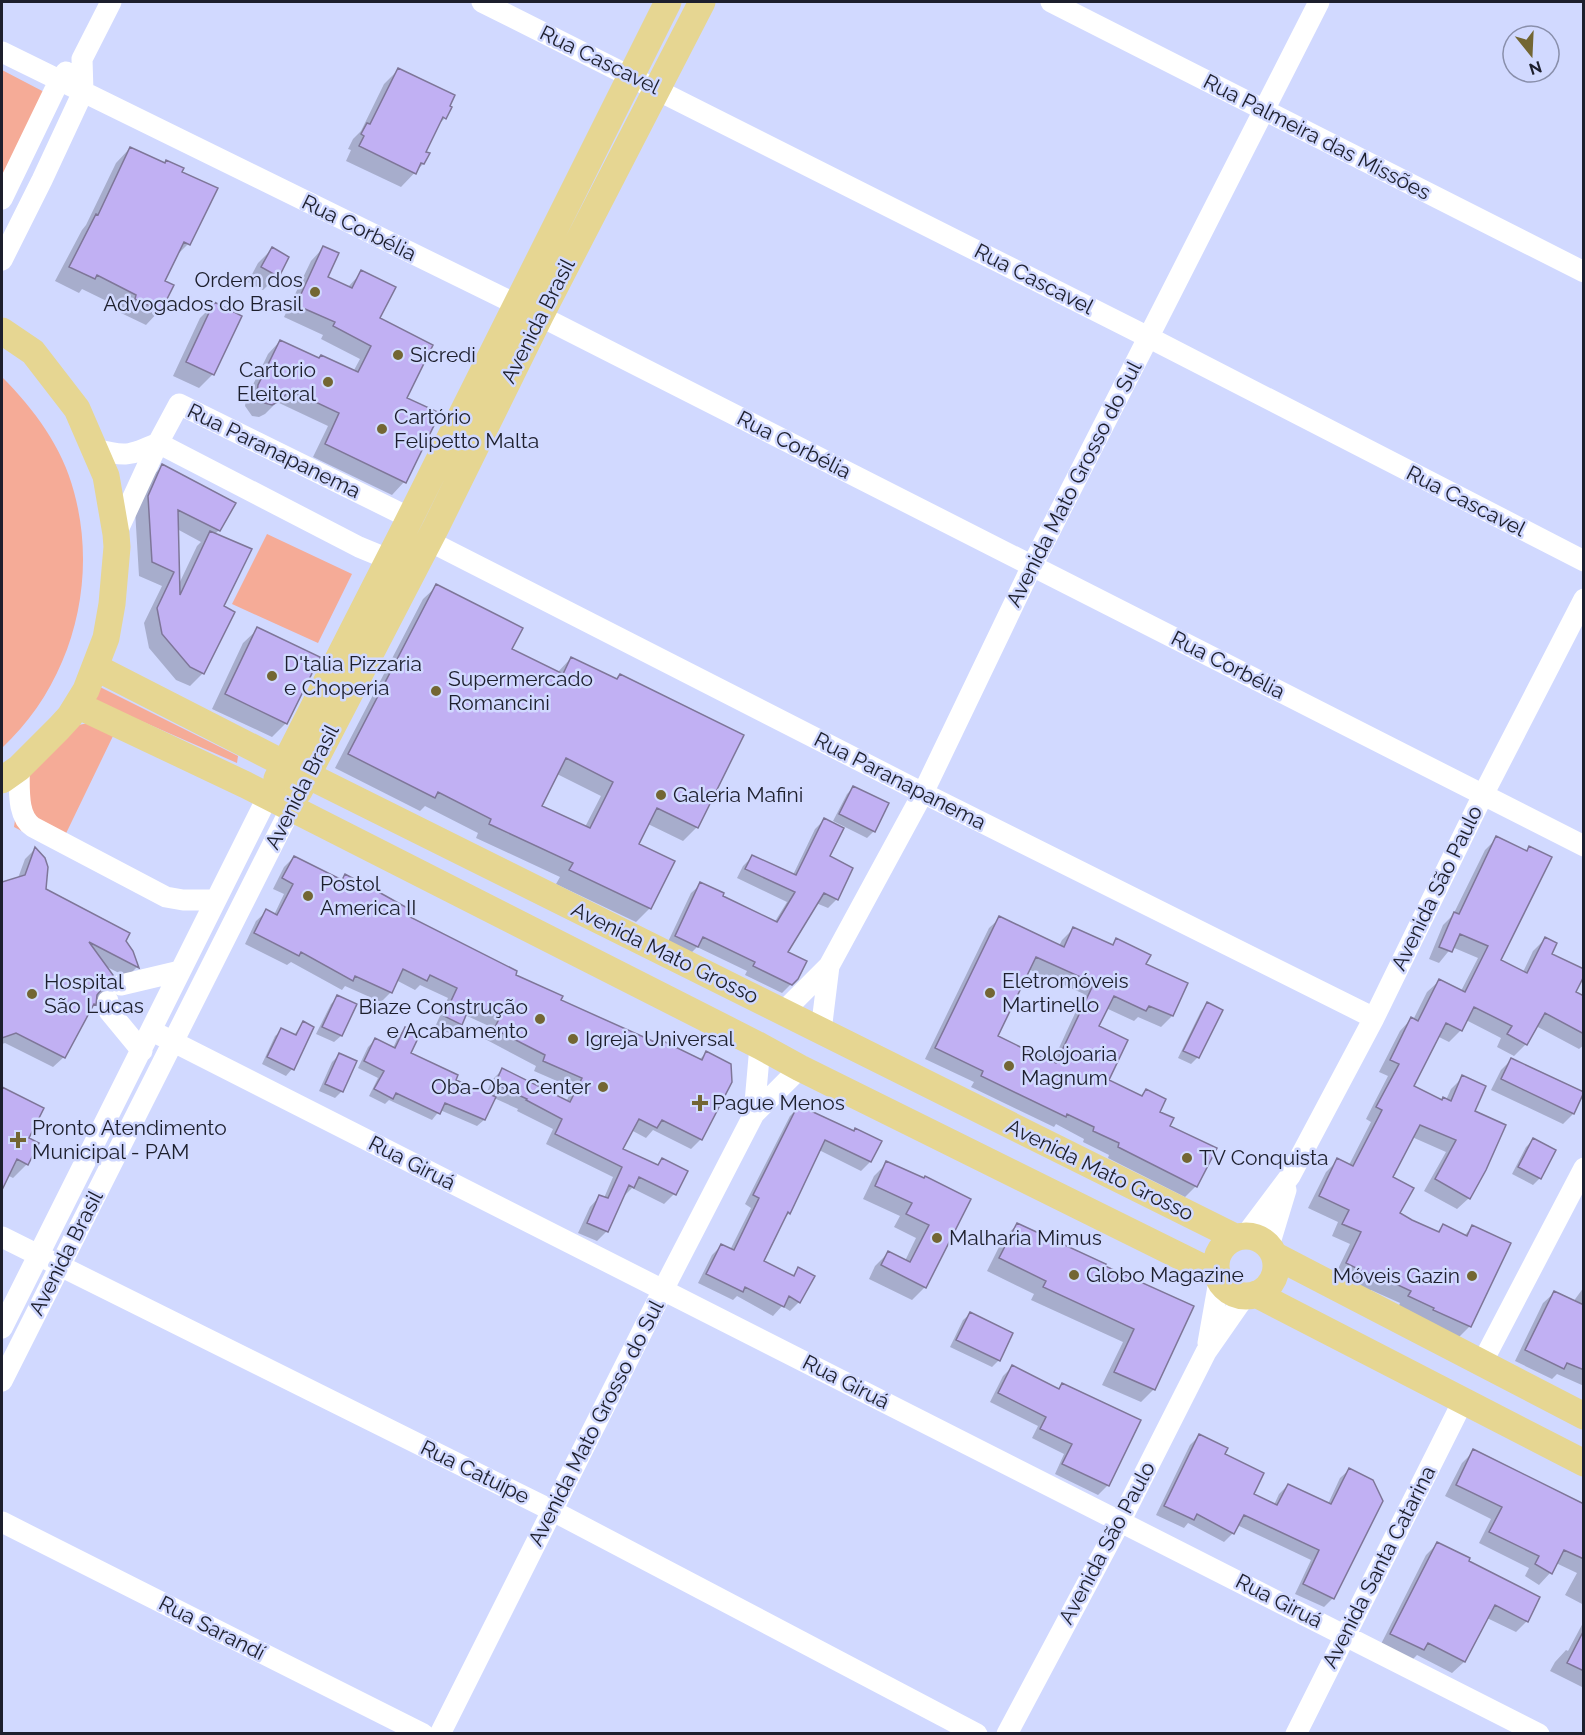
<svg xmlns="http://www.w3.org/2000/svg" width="1585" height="1735" font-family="Raleway,sans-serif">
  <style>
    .green { fill: #f5ab97 }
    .shadow { fill: #0003; fill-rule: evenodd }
    .building { fill: #c1b0f3; stroke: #7e7698; stroke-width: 1.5; fill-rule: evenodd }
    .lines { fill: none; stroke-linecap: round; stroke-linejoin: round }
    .minor { stroke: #fff; stroke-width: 21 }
    .major { stroke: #e6d692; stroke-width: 27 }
    .poi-dot { fill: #736633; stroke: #d1d9ff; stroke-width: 2 }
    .labels { text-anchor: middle; stroke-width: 5; stroke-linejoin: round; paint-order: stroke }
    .street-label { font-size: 21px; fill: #1d1f2d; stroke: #d1d9ff }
    .poi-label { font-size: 21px; fill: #1d1f2d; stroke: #d1d9ff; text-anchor: start }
  </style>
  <rect width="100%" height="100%" fill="#d1d9ff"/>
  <path class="green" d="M2 70 48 94 2 182Z
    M2 377C34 409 63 448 74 492 99 583 71 684 2 748Z
    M267 534 352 574 318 643 232 604Z
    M98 686 238 756 237 763 91 699Z
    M89 723 114 734 58 850 14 827 20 784 73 726Z"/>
  <path class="shadow" d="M398 70 445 118 438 125 424 152 423 164 401 187 346 161 351 150 348 149 353 139 361 131 384 84Z
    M130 148 180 173 188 244 176 256 163 282 160 310 146 325 121 313 123 309 82 289 79 293 55 281 82 230 86 225 116 163Z
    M323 248 326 278 348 287 362 272 405 398 404 482 392 495 313 457 328 426 277 402 265 414 259 417 252 416 245 406 246 399 268 354 280 341 318 359 353 372 360 359 321 339 323 335 284 317 311 261Z
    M272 249 277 276 263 290 248 282 258 263Z
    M214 304 213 374 199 388 173 376 200 318Z
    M162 466 219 530 214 535 222 607 203 673 190 686 176 680 149 648 144 623 162 586 139 576 135 510 149 480ZM177 529 201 542 197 546 178 586Z
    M437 586 510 649 557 673 571 658 616 680 620 675 697 827 683 841 648 824 637 845 650 908 636 922 556 884 560 877 476 838 478 833 425 806 420 811 335 768 423 599ZM557 774 601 796 585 827 540 807Z
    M258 629 286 723 272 737 212 709 243 643Z
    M854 787 874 831 867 838 833 821 847 794Z
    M824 820 828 857 837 899 828 908 816 903 786 953 797 978 782 993 745 975 747 971 697 947 688 956 666 946 691 893 701 884 721 897 774 923 787 902 737 878 743 866 752 857 793 875 815 829Z
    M1497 838 1525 852 1529 848 1499 960 1523 972 1533 951 1545 939 1550 954 1574 993 1584 998V1045L1579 1049 1536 1026 1526 1044 1514 1056 1497 1047 1501 1038 1466 1020 1461 1030 1449 1042 1437 1036 1412 1087 1441 1101 1446 1100 1451 1089 1463 1077 1473 1112 1469 1198 1457 1209 1424 1191 1446 1152 1412 1137 1391 1177 1398 1213 1437 1232 1443 1226 1464 1236 1472 1227 1470 1326 1458 1338 1398 1308 1400 1303 1371 1290 1369 1292 1335 1275 1350 1244 1332 1236 1338 1222 1308 1208 1326 1172 1338 1160 1349 1165 1371 1122 1366 1119 1388 1076 1379 1072 1400 1031 1411 1019 1413 1020 1427 992 1439 981 1461 991 1478 958 1452 947 1439 963 1429 959 1443 925 1453 915 1485 850Z
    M35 849 45 890 124 941 131 952 137 967 127 977 105 966 107 988 90 1008 64 1057 53 1067 5 1043 2 1044V884L18 878 25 859Z
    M294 857 340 881 345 876 406 917 559 1001 656 1044 659 1041 699 1060 706 1053 701 1139 691 1149 653 1130 646 1138 631 1130 621 1150 656 1166 662 1160 674 1194 664 1204 632 1188 623 1197 607 1231 597 1241 578 1233 590 1207 600 1196 604 1198 613 1177 546 1144 553 1129 517 1111 518 1109 494 1098 484 1120 477 1126 440 1110 432 1120 389 1100 385 1104 369 1096 378 1078 358 1068 368 1047 375 1040 393 1048 399 1035 406 1028 409 1054 454 1081 486 1094 492 1080 502 1070 566 1102 573 1088 534 1071 536 1066 485 1039 491 1027 465 1015 461 1024 451 1034 435 1027 448 998 420 985 415 990 396 980 391 992 381 1002 345 986 342 990 291 962 287 965 245 944 256 921 267 911 274 915 284 894 273 889 284 867Z
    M1000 918 1059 946 1062 940 1073 929 1111 945 1117 940 1144 965 1186 983 1172 1016 1161 1027 1138 1017 1134 1021 1108 1009 1097 1027 1107 1080 1140 1096 1146 1091 1168 1126 1196 1186 1185 1197 1108 1158 1109 1155 1083 1142 1084 1139 1056 1124 1054 1127 971 1087 974 1082 925 1059 989 928ZM1028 969 1084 994 1052 1063 996 1037Z
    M338 997 355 1005 341 1036 334 1042 316 1034 331 1004Z
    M1208 1004 1198 1057 1191 1064 1178 1058 1201 1011Z
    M303 1023 292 1069 286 1076 262 1064 275 1036 282 1030 294 1035Z
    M339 1055 342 1091 335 1098 319 1091 332 1062Z
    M1511 1060 1582 1093 1573 1114 1563 1124 1491 1090 1501 1070Z
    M2 1088 42 1109 27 1139V1164L13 1178 7 1175 2 1187Z
    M799 1107 853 1132 880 1142 870 1162 861 1171 819 1150 789 1213 783 1219 762 1261 791 1277 799 1269V1302L790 1311 782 1306 773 1316 737 1296 733 1300 698 1283 712 1255 721 1246 730 1250 751 1208 745 1204 790 1116Z
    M1533 1140 1540 1178 1533 1185 1512 1174 1526 1147Z
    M887 1163 969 1199 925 1287 912 1300 869 1279 875 1266 888 1253 905 1261 916 1238 894 1227 900 1216 863 1199 874 1176Z
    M1017 1225 1103 1267 1192 1307 1154 1389 1141 1402 1102 1385 1123 1342 1031 1300 1034 1294 987 1271 1004 1237Z
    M1584 1287V1386L1557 1374 1552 1379 1515 1361 1543 1303 1554 1293 1573 1302Z
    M970 1314 1011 1334 999 1360 992 1367 950 1347 963 1320Z
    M1012 1367 1058 1390 1063 1384 1139 1420 1107 1486 1098 1495 1055 1474 1064 1454 1032 1438 1038 1426 990 1402 1003 1376Z
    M1199 1436 1223 1455 1252 1495 1274 1505 1279 1494 1288 1485 1328 1504 1340 1478 1350 1469 1333 1598 1324 1607 1295 1594 1311 1560 1237 1525 1233 1533 1224 1542 1188 1523 1184 1528 1156 1515 1190 1445Z
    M1474 1451 1584 1505V1605L1565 1595 1577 1573 1556 1563 1550 1573 1539 1585 1525 1576 1529 1568 1479 1543 1491 1519 1445 1496 1462 1463Z
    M1437 1544 1467 1561 1527 1621 1516 1632 1487 1618 1464 1662 1452 1673 1417 1655 1411 1661 1380 1646 1426 1555Z
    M1584 1621V1688L1550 1671 1555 1662 1566 1650 1568 1651Z"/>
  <path class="building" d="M398 68 455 95 450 106 452 107 446 119 443 117 426 152 430 153 424 164 421 163 416 174 359 146 364 136 361 134 367 123 370 124Z
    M130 147 165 163 166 160 184 168 182 172 218 188 190 245 184 242 165 281 174 285 161 311 135 299 136 295 97 275 95 279 69 267 96 214 98 215Z
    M323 246 339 253 328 277 352 288 361 270 396 287 380 318 433 345 407 398 440 413 406 483 325 444 339 413 290 390 280 401 272 405 265 403 257 393 258 385 280 340 319 358 321 355 358 372 371 346 333 326 335 322 296 305Z
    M272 247 289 257 279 277 261 267Z
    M214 302 242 316 214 375 186 362Z
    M162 464 236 503 220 531 178 510 180 595 210 531 252 549 224 606 235 612 204 674 190 667 162 634 157 608 174 572 152 562 148 496Z
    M436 584 523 628 512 649 563 674 571 657 617 679 620 674 744 735 698 828 657 808 639 844 675 861 651 909 569 870 573 863 489 824 491 819 438 792 435 798 348 754ZM566 758 613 782 590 828 542 806Z
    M257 627 320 657 287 724 225 694Z
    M853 786 889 803 875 832 839 814Z
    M824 818 844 828 830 856 853 868 838 900 824 893 788 952 807 961 798 979 792 985 753 966 755 962 703 937 698 947 675 936 700 882 724 893 723 896 777 922 795 892 745 869 752 855 796 875Z
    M1496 836 1527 851 1529 846 1552 857 1501 960 1527 973 1545 937 1557 943 1552 954 1584 969V976L1576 992 1584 996V1034L1545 1013 1527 1045 1507 1034 1512 1026 1474 1007 1462 1031 1446 1023 1414 1086 1442 1100 1443 1097 1451 1101 1462 1075 1486 1086 1475 1111 1506 1125 1486 1170 1470 1199 1435 1179 1456 1140 1420 1125 1393 1177 1414 1188 1400 1213 1412 1220 1439 1232 1443 1224 1467 1236 1472 1225 1511 1243 1471 1327 1433 1310 1434 1308 1408 1296 1411 1291 1383 1278 1382 1281 1346 1263 1361 1232 1342 1224 1349 1210 1319 1196 1337 1158 1353 1166 1382 1110 1376 1107 1399 1064 1390 1060 1411 1017 1418 1021 1439 979 1465 992 1488 946 1460 934 1452 952 1439 947 1454 912 1459 914Z
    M35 847 45 858 48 867 46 889 130 933 126 941 133 951 139 968 89 942 113 975 109 981V989L101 990 97 995 96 1005 94 1004 65 1058 16 1033 2 1038V882L25 875Z
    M294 856 342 880 345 874 384 895 411 910 408 916 517 971 516 975 563 996 561 1000 657 1043 659 1039 702 1060 706 1051 731 1064 732 1082 702 1140 662 1120 657 1128 639 1119 623 1149 658 1165 662 1158 688 1171 676 1195 639 1177 634 1188 629 1185 608 1232 587 1223 599 1195 608 1198 622 1167 555 1134 562 1119 526 1100 527 1099 495 1084 502 1068 570 1102 582 1078 543 1061 545 1055 494 1029 500 1017 471 1003 462 1025 444 1016 457 988 430 975 427 981 403 969 392 993 355 976 353 981 301 952 299 956 254 933 266 909 277 915 293 884 282 878Z
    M999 916 1064 947 1073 927 1113 945 1116 938 1151 955 1146 964 1188 983 1173 1016 1149 1006 1146 1011 1114 996 1099 1026 1128 1040 1109 1080 1142 1096 1146 1089 1166 1099 1160 1112 1174 1118 1170 1126 1217 1148 1197 1187 1118 1147 1119 1143 1093 1131 1094 1127 1067 1114 1066 1117 981 1076 983 1071 935 1048ZM1036 957 1094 983 1056 1063 1045 1058V1059L998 1036Z
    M337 995 357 1004 342 1036 322 1027Z
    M1207 1002 1223 1010 1199 1058 1183 1051Z
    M303 1021 314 1027 294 1070 267 1057 281 1028 296 1035Z
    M405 1027 420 1034 411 1053 458 1075 456 1080 496 1097 485 1120 445 1103 440 1114 396 1093 393 1099 374 1089 384 1071 364 1061 375 1038 395 1048Z
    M339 1053 357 1061 343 1092 325 1084Z
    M1511 1058 1584 1092 1574 1114 1501 1079Z
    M2 1087 44 1108 29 1138 39 1143 28 1165 17 1159 2 1190Z
    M798 1105 854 1131 855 1128 882 1141 871 1162 825 1140 790 1214 788 1212 764 1261 794 1276 798 1267 815 1276 800 1303 789 1296 784 1307 745 1287 743 1292 706 1274 721 1244 734 1250 759 1198 753 1195Z
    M1533 1138 1556 1150 1541 1179 1518 1167Z
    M886 1161 924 1178 925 1176 971 1199 926 1288 881 1265 888 1251 910 1262 929 1225 906 1214 912 1203 875 1186Z
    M1017 1223 1106 1264 1105 1266 1194 1306 1155 1390 1114 1372 1134 1329 1043 1287 1046 1281 999 1258Z
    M1554 1291 1584 1305V1370L1567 1363 1564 1369 1525 1350Z
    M970 1312 1013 1333 1000 1361 956 1340Z
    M1012 1365 1059 1389 1062 1383 1141 1420 1109 1486 1062 1464 1072 1444 1040 1429 1046 1417 998 1393Z
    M1199 1434 1228 1448 1225 1454 1264 1473 1254 1494 1277 1505 1288 1484 1331 1504 1349 1468 1373 1480 1383 1501 1334 1599 1303 1584 1319 1550 1244 1515 1234 1534 1197 1514 1194 1520 1164 1506Z
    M1473 1449 1584 1504V1559L1564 1550 1552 1574 1535 1564 1539 1556 1489 1532 1502 1507 1456 1485Z
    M1437 1542 1470 1558 1469 1561 1540 1597 1528 1622 1495 1605 1465 1662 1428 1643 1424 1650 1390 1634Z
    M1584 1630V1671L1567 1663Z"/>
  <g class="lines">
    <path class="minor" d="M482 2 1148 337 1584 561
      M1051 2 1584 272
      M2 52 540 316 1584 846
      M82 59 111 2
      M2 199 59 81 66 72
      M2 260 42 180 83 92 82 59
      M158 443 359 547 388 559
      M95 449C125 457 129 456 158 443
      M116 534 158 443 179 404 410 518
      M429 541 923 793 1374 1018
      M19 768C20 786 16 816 33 827L166 897 183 900H215
      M121 985 180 971
      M108 1001 109 1011 142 1051
      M783 1012 829 966 923 793 1032 566 1319 2
      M152 1031 1539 1734
      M821 1031 829 966
      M754 1114 760 1046
      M1245 1236 1290 1176 1374 1018 1483 795 1584 599
      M2 1237 553 1511 977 1734
      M1269 1246 1286 1190
      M2 1328 268 796
      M1208 1343 1219 1281
      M1482 1363 1584 1168
      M2 1381 291 808
      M2 1522 423 1734
      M440 1734 663 1290 754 1114 800 1068
      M1007 1734 1121 1520 1206 1352 1245 1296
      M1296 1734 1463 1401"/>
    <path class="major" d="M2 331 33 352 77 409 106 476 116 534 117 547 112 604 106 638 86 690 70 716 59 728 19 768 2 780
      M95 667 275 759 1235 1237
      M77 705 246 785 760 1046 800 1068 1216 1274
      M277 779 401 536 668 2
      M299 791 436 527 540 316 702 2
      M1216 1266a30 30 0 1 1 60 0a30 30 0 1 1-60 0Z
      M1274 1255 1584 1416
      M1256 1294 1584 1463"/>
  </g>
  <g class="poi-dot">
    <circle cx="315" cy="292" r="6"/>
    <circle cx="398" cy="355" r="6"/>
    <circle cx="328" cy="382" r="6"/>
    <circle cx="382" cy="429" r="6"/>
    <circle cx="272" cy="676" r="6"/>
    <circle cx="436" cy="691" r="6"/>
    <circle cx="661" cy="795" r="6"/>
    <circle cx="308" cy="896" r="6"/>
    <circle cx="990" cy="993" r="6"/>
    <circle cx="32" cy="994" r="6"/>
    <circle cx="540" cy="1019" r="6"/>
    <circle cx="573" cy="1039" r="6"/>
    <circle cx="1009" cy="1066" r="6"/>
    <circle cx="603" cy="1087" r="6"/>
    <path d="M697 1094h6v6h6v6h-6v6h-6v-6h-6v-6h6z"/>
    <path d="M15 1131h6v6h6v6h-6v6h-6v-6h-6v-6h6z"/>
    <circle cx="1187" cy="1158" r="6"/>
    <circle cx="937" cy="1238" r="6"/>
    <circle cx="1074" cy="1275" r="6"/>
    <circle cx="1472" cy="1276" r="6"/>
  </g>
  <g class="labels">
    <g class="street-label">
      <text transform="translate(600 60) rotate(26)" y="7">Rua Cascavel</text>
      <text transform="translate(1317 137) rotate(27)" y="7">Rua Palmeira das Missões</text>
      <text transform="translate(359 228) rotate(26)" y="7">Rua Corbélia</text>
      <text transform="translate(1034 279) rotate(27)" y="7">Rua Cascavel</text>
      <text transform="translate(538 321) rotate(-63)" y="7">Avenida Brasil</text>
      <text transform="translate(794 445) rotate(27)" y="7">Rua Corbélia</text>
      <text transform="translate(274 451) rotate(26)" y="7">Rua Paranapanema</text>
      <text transform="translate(1074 484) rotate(-63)" y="7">Avenida Mato Grosso do Sul</text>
      <text transform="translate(1466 501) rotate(27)" y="7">Rua Cascavel</text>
      <text transform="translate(1228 665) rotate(27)" y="7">Rua Corbélia</text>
      <text transform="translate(900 781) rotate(27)" y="7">Rua Paranapanema</text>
      <text transform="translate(302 787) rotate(-63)" y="7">Avenida Brasil</text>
      <text transform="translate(1437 888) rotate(-64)" y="7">Avenida São Paulo</text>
      <text transform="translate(665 953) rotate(26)" y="7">Avenida Mato Grosso</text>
      <text transform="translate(412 1163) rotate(27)" y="7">Rua Giruá</text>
      <text transform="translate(1100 1170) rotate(26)" y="7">Avenida Mato Grosso</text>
      <text transform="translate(66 1253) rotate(-63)" y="7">Avenida Brasil</text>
      <text transform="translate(846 1382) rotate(27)" y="7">Rua Giruá</text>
      <text transform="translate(596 1423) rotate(-63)" y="7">Avenida Mato Grosso do Sul</text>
      <text transform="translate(475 1472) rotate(26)" y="7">Rua Catuípe</text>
      <text transform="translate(1107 1543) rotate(-62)" y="7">Avenida São Paulo</text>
      <text transform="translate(1379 1567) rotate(-63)" y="7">Avenida Santa Catarina</text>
      <text transform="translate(1279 1601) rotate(27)" y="7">Rua Giruá</text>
      <text transform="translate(212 1628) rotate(27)" y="7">Rua Sarandí</text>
    </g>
    <g class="poi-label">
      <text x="303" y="287" text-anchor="end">Ordem dos<tspan x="303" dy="24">Advogados do Brasil</tspan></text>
      <text x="410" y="362">Sicredi</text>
      <text x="316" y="377" text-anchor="end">Cartorio<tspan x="316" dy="24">Eleitoral</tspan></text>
      <text x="394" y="424">Cartório<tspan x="394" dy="24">Felipetto Malta</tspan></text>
      <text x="284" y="671">D'talia Pizzaria<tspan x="284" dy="24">e Choperia</tspan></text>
      <text x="448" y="686">Supermercado<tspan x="448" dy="24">Romancini</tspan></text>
      <text x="673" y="802">Galeria Mafini</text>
      <text x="320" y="891">Postol<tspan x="320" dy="24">America II</tspan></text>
      <text x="1002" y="988">Eletromóveis<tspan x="1002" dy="24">Martinello</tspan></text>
      <text x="44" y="989">Hospital<tspan x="44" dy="24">São Lucas</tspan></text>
      <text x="528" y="1014" text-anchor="end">Biaze Construção<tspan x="528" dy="24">e Acabamento</tspan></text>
      <text x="585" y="1046">Igreja Universal</text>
      <text x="1021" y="1061">Rolojoaria<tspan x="1021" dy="24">Magnum</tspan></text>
      <text x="591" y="1094" text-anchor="end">Oba-Oba Center</text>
      <text x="712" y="1110">Pague Menos</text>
      <text x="32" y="1135">Pronto Atendimento<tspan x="32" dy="24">Municipal - PAM</tspan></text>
      <text x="1199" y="1165">TV Conquista</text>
      <text x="949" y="1245">Malharia Mimus</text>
      <text x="1086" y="1282">Globo Magazine</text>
      <text x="1460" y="1283" text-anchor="end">Móveis Gazin</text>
    </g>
  </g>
  <rect width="1585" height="1735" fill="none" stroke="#1d1f2d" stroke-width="6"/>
  <g transform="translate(1531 54) rotate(162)"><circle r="28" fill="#d1d9ff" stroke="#898fab" stroke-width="1.5"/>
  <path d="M0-4.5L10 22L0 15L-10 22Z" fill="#736633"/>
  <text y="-9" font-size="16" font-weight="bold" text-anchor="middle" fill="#1d1f2d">N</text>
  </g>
</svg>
